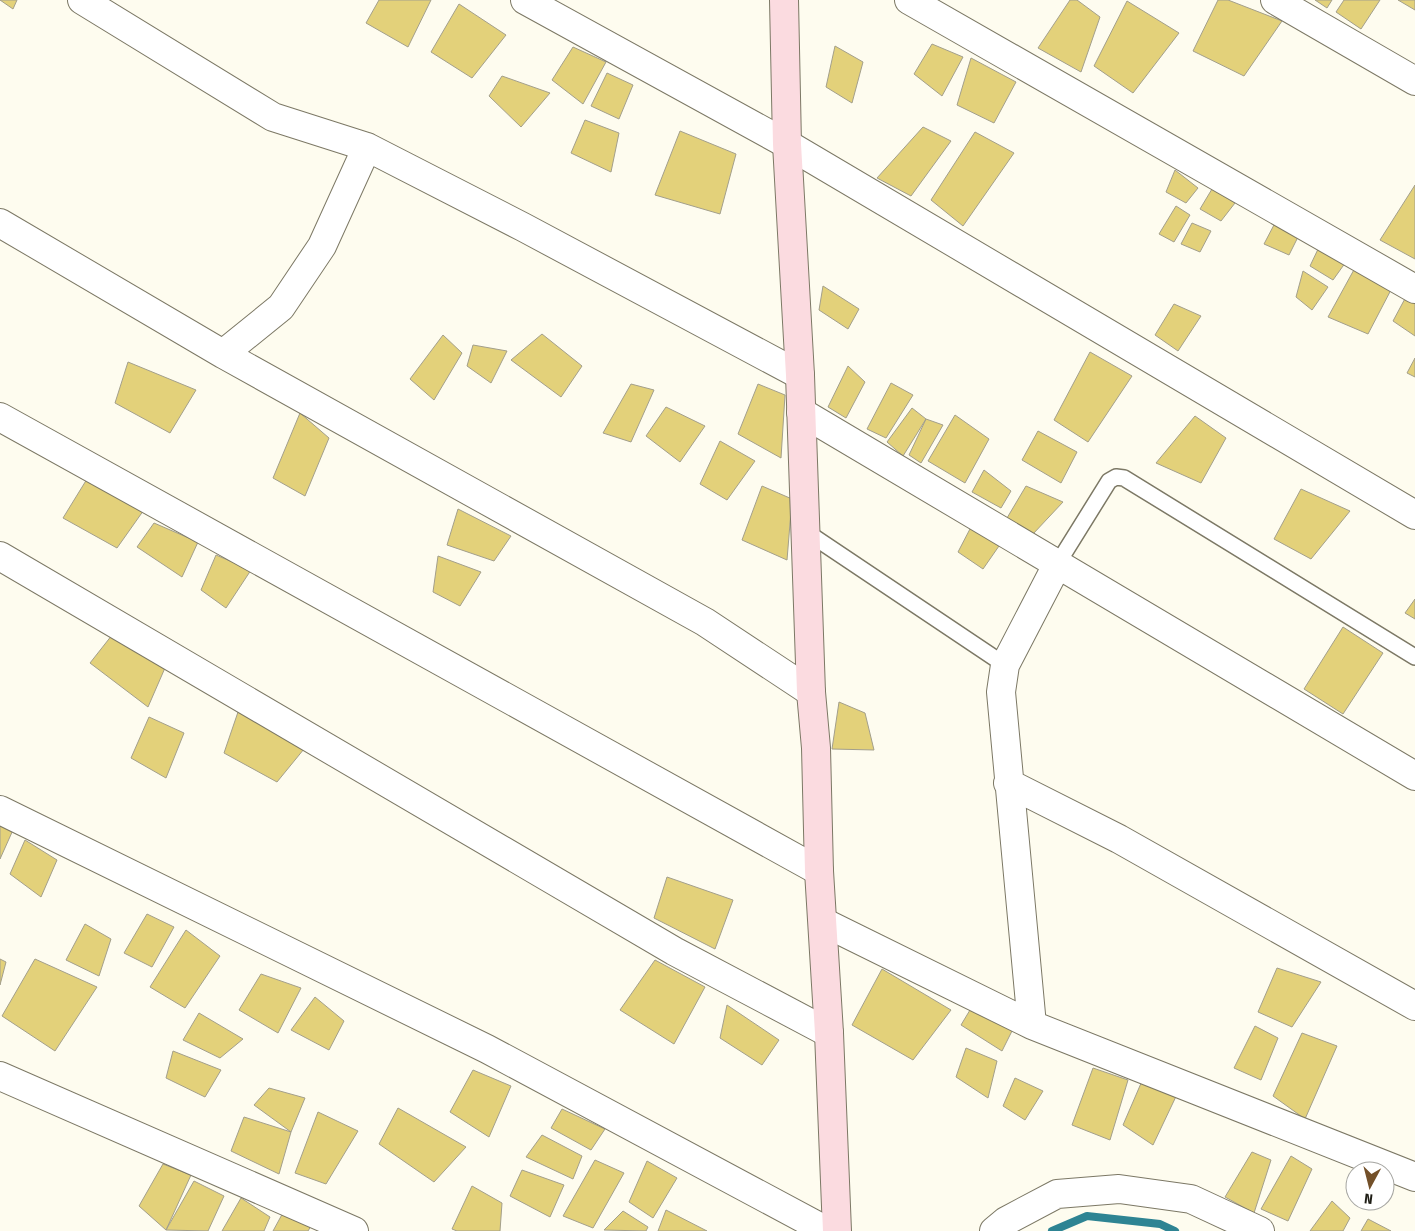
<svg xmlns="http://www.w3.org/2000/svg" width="1415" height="1231" font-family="'Fira Sans Condensed',sans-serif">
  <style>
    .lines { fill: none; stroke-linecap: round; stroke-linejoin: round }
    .stream { stroke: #2e8493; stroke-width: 8 }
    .building { fill: #e3d17a; stroke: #a39f8b }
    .lane-casing { stroke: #7c7865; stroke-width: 18 }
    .street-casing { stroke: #7c7865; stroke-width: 30 }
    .secondary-casing { stroke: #7c7865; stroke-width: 30 }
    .lane { stroke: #fff; stroke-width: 15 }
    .street { stroke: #fff; stroke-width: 28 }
    .secondary { stroke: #fbdbe0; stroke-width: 28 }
  </style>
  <rect width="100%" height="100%" fill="#fefcef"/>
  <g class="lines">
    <path class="stream" d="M1052 1231 1087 1216 1160 1224 1175 1231"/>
  </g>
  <path class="building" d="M0 0H17L13 9Z
    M379 0H431L408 47 366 23Z
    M1070 0H1077L1100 17 1081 72 1038 48Z
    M1218 0H1228L1282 21 1244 76 1193 51Z
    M1315 0H1332L1327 8Z
    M1344 0H1380L1361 29 1336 12Z
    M1398 0H1415V10Z
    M1127 1 1179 33 1133 93 1094 66Z
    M459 4 506 35 472 78 431 52Z
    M932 44 963 57 942 96 914 74Z
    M835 46 863 62 852 103 826 87Z
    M573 47 606 62 583 104 552 80Z
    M971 58 1016 82 994 123 957 105Z
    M607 73 633 85 619 119 591 106Z
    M502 76 550 93 521 127 489 96Z
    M585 120 619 133 611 172 571 153Z
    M923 127 951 141 911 196 877 178Z
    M680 131 736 154 720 214 655 195Z
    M975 132 1014 153 963 226 931 200Z
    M1175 170 1198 188 1186 203 1166 192Z
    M1415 185V259L1380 240Z
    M1212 189 1235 203 1221 221 1200 209Z
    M1176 206 1190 215 1174 242 1159 234Z
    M1192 223 1211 231 1200 252 1181 244Z
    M1275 223 1300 233 1289 255 1264 244Z
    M1320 245 1348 259 1333 280 1310 266Z
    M1356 266 1393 286 1368 334 1328 317Z
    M1303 271 1328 287 1312 310 1296 297Z
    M823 286 859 309 848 329 819 310Z
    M1408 293 1415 298V336L1393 321Z
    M1174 304 1201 316 1178 351 1155 335Z
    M542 334 582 366 561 397 511 360Z
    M443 335 462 353 434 400 410 379Z
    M473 345 507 351 491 383 467 366Z
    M1090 352 1132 376 1088 442 1054 420Z
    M1415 358V377L1407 373Z
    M128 362 196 390 170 433 115 403Z
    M848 366 865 382 846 418 828 407Z
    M891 383 913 395 886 438 867 429Z
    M631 384 654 390 631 442 603 433Z
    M758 384 785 395 781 458 738 434Z
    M666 407 705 426 680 462 646 436Z
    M912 408 926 419 903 456 887 442Z
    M300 413 329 438 305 496 273 478Z
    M955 415 989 439 965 483 928 461Z
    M1195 416 1226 438 1201 483 1156 463Z
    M926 419 943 425 921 463 909 455Z
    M1038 431 1077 452 1061 483 1022 460Z
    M720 441 755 461 727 500 700 484Z
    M984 470 1011 491 1001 508 972 492Z
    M87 479 146 507 117 548 63 518Z
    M762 486 792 499 787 560 742 540Z
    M1026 486 1063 502 1033 534 1007 518Z
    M1301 489 1350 511 1311 559 1274 539Z
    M458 509 511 536 494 561 447 545Z
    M154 523 198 542 182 577 137 547Z
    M971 527 999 546 983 569 958 552Z
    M216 555 251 570 226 608 201 590Z
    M438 556 481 572 460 606 433 592Z
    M1415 599V619L1405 613Z
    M1343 627 1383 653 1343 714 1304 689Z
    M116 630 168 661 148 707 90 663Z
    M839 702 865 713 874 750 832 749Z
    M238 712 304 749 277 782 224 753Z
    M149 717 184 733 166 778 131 758Z
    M0 822 13 830 0 859Z
    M25 840 57 860 41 897 10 874Z
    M667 877 733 900 715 949 654 918Z
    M147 914 174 927 152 967 124 953Z
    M85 924 111 939 99 976 66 960Z
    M186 930 220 956 185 1008 150 987Z
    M0 959 6 962 0 985Z
    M35 959 97 987 55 1051 2 1016Z
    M655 960 705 987 674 1044 620 1010Z
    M1277 968 1321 982 1292 1027 1258 1012Z
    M882 969 951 1010 913 1060 852 1025Z
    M261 974 301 988 278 1033 239 1010Z
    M315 997 344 1021 329 1050 291 1030Z
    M727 1005 779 1040 762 1065 720 1038Z
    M973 1005 1017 1021 1002 1051 961 1025Z
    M199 1013 243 1039 220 1058 183 1040Z
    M1255 1026 1278 1038 1261 1080 1234 1068Z
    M1302 1033 1337 1046 1305 1119 1273 1096Z
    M966 1048 997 1061 988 1098 956 1077Z
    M173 1051 221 1070 205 1097 166 1078Z
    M1093 1068 1128 1080 1110 1140 1072 1125Z
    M473 1070 511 1086 489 1137 450 1112Z
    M1015 1078 1043 1091 1025 1120 1003 1106Z
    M1142 1081 1180 1088 1153 1145 1123 1125Z
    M269 1088 305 1098 291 1132 254 1105Z
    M398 1108 466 1147 434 1182 379 1144Z
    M562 1109 605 1129 591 1150 551 1128Z
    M318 1112 358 1131 326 1184 295 1173Z
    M244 1117 291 1132 279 1174 231 1151Z
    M542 1135 582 1156 573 1179 526 1157Z
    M1252 1152 1271 1160 1254 1213 1225 1197Z
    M1291 1156 1312 1169 1288 1221 1261 1209Z
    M595 1160 624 1173 593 1228 563 1216Z
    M647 1161 677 1178 653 1218 629 1202Z
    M163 1164 191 1175 166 1230 139 1206Z
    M522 1170 564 1185 550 1217 510 1196Z
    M194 1181 224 1196 208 1231 166 1230Z
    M472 1186 502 1203 500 1231H457L452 1229Z
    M241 1198 270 1217 264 1231H222Z
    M1332 1201 1350 1218 1343 1231H1310Z
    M285 1209 311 1226 308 1231H273Z
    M666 1210 707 1231H658Z
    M623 1211 648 1227 646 1231 604 1230Z
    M1368 1219 1391 1231H1361Z"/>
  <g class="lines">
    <g class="lane-casing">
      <path id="lane" d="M805 531 1005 665
        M1058 563 1109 481 1116 477 1124 478 1415 657"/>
    </g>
    <g class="street-casing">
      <path id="street" d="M82 0 273 117 367 147 523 227 800 375
        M525 0 787 144 1415 515
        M909 0 1415 289
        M1275 0 1415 81
        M0 223 223 354 705 622 811 692
        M223 354 281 307 322 246 367 147
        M801 412 1415 776
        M0 417 819 871
        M0 556 674 951 829 1033
        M1008 783 1119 839 1415 1006
        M0 810 487 1049 827 1231
        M823 922 1032 1025 1415 1177
        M1032 1025 1001 692 1005 665 1058 563
        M0 1076 354 1231
        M994 1231 1006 1221 1057 1194 1119 1189 1191 1199 1260 1231"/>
    </g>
    <g class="secondary-casing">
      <path id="secondary" d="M784 0 787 144 800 375 811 692 816 748 819 871 829 1033 837 1231"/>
    </g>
    <use href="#lane" class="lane"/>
    <use href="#street" class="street"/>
    <use href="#secondary" class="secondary"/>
  </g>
  <g transform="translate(1370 1186) rotate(187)"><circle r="24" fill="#ffffff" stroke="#a5a5a1"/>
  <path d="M0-4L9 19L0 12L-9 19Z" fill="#735029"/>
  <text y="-8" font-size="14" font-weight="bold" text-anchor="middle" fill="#1e1d15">N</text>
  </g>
</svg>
